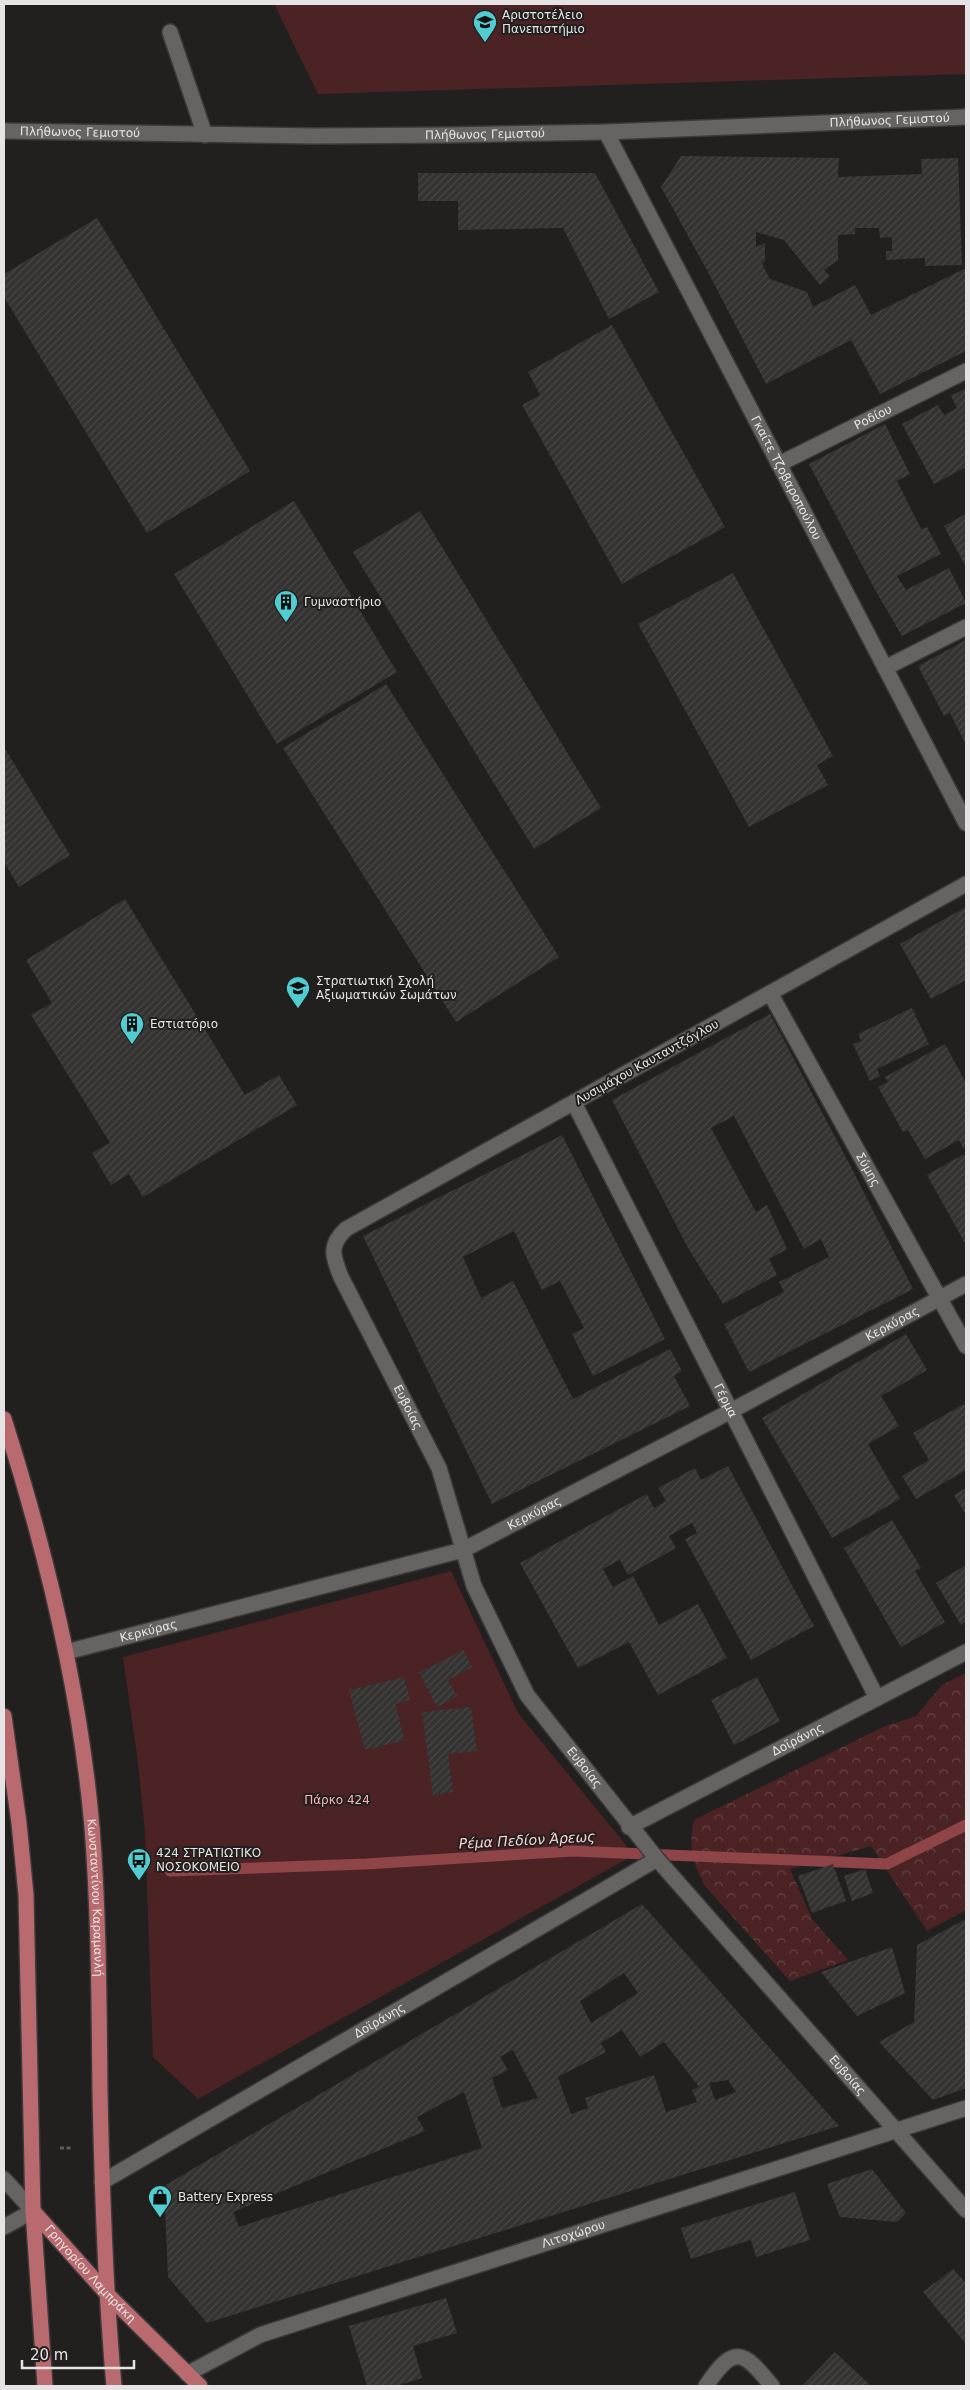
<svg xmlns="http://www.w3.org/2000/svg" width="970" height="2390" font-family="'DejaVu Sans',sans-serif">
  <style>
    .forest { fill: url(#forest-crowns) }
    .green { fill: #4c2325 }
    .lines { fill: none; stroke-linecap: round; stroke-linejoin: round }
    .stream { stroke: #8f4447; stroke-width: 11 }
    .building { fill: url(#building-hatch); fill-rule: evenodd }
    .minor-casing { stroke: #3b3939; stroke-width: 18 }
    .major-casing { stroke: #3b3939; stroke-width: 18 }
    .path { stroke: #5d5b5b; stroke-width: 3; stroke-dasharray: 4 2.5; stroke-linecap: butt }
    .minor { stroke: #666363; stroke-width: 15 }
    .major { stroke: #b96a6e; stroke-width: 15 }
    .labels { text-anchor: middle; stroke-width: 4; stroke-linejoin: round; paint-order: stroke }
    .poi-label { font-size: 12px; fill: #e5e3e3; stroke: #221f1f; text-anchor: start }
    .street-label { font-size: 12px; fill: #e5e3e3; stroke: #221f1f }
    .park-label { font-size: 12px; fill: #f7b3b3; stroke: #221f1f }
    .water-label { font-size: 14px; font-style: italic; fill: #fed0cf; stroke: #221f1f }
  </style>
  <defs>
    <pattern id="forest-crowns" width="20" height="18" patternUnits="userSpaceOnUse" patternTransform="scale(1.25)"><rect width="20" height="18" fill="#4c2325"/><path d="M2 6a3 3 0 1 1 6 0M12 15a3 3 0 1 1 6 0" fill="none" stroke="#664344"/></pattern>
    <pattern id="building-hatch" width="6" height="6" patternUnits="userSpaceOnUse" patternTransform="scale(1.25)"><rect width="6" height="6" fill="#353232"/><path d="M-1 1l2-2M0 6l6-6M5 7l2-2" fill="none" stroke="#484646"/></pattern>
  </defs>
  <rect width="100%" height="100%" fill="#221f1f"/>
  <path class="forest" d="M966 1673V1910L927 1931 871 1846 790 1869 812 1919 848 1960 790 1981 705 1886C693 1865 688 1844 694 1820L883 1727 916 1716 942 1685Z"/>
  <path class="green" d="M274 4H966V74L318 94Z
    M451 1571 518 1713 634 1855 198 2099 153 2057 145 1831 137 1755 123 1657Z"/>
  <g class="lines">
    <path class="stream" d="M170 1871 366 1864 573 1851 887 1864 966 1825"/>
  </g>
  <path class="building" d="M681 156 839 158 838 177 922 174 921 159 958 158 962 265 925 266V258L886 260V251H892V237L880 238 879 228H855V234L838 235V260L824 270 830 276 820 285 784 240 756 232V247L765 243V261L762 264 770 279 807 292 813 307 855 285 871 315 966 268V351L880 394 851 340 766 384 708 272 661 187Z
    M418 173H595L659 292 609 319 563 228 458 230V201H418Z
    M97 218 250 471 147 533 4 297V274Z
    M612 325 725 527 622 584 522 405 540 395 528 372Z
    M966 388V467L934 484 902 424 938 405 944 415 957 408 951 396Z
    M885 424 910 474 897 481 921 529 927 527 941 554 897 576 906 590 949 568 966 603 902 636 874 588 809 464Z
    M294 501 397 672 277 744 174 574Z
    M420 511 601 808 534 849 353 552Z
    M966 514V567L944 526Z
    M733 573 833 756 817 765 828 785 749 827 638 624Z
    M966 640V745L950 713 944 716 918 666Z
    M386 684 559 957 456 1022 283 748Z
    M4 747 70 855 19 887 4 862Z
    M125 899 245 1095 279 1075 297 1105 143 1197 129 1174 111 1185 92 1153 110 1143 31 1015 52 1003 26 960Z
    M966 907V980L931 999 900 944Z
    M912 1008 929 1044 877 1069 880 1076 870 1081 853 1044 861 1041 858 1034Z
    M770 1014 851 1167 913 1289 749 1372 724 1324 784 1292 779 1282 829 1257 821 1239 804 1249 734 1116 711 1128 756 1212 767 1205 787 1249 769 1259 777 1275 723 1304 688 1248 612 1100Z
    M945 1044 966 1083V1147L963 1148 959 1140 925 1159 908 1130 903 1132 878 1087 888 1082 885 1077Z
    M562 1135 665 1339 593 1376 572 1334 584 1328 560 1281 542 1290 514 1231 463 1257 481 1298 513 1281 573 1399 670 1349 682 1371 674 1376 690 1406 492 1504 363 1236Z
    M964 1154 966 1158V1245L927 1175Z
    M906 1334 927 1370 881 1396 899 1426 868 1444 900 1499 832 1538 762 1418Z
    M964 1404 966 1408V1470L916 1499 902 1476 929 1460 913 1433Z
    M728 1466 814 1626 751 1660 685 1539 697 1533 692 1523 669 1536 676 1548 628 1575 620 1560 603 1569 613 1587 633 1576 659 1625 698 1604 727 1658 658 1695 629 1642 578 1668 520 1563 647 1494 654 1508 666 1501 658 1488 695 1468 701 1480Z
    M966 1488V1515L954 1495Z
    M892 1520 921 1568 915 1571 945 1622 901 1647 844 1548Z
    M966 1565V1621L961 1625 936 1583Z
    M463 1650 472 1667 448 1680 457 1696 437 1707 419 1673Z
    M404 1677 410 1700 395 1704 405 1740 365 1750 349 1690Z
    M757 1677 780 1721 734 1745 711 1700Z
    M471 1707 477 1751 448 1754 453 1792 433 1795 422 1712Z
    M833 1864 846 1901 812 1913 798 1876Z
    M865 1869 873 1893 852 1901 844 1876Z
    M642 1904 839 2126 207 2323 168 2277 164 2186ZM624 1973 638 1993 591 2023 580 2001ZM622 2030 640 2057 664 2042 699 2087 692 2090 697 2102 666 2112 654 2075 585 2098 588 2108 571 2114 558 2077 606 2052 601 2043ZM513 2050 538 2098 502 2108 492 2078 508 2070 500 2057ZM728 2080 736 2092 715 2100 709 2083ZM464 2092 482 2148 239 2227 233 2212 425 2131 417 2117Z
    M966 1919V2088L933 2100 879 2042 914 2022 917 1945Z
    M892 1947 905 1993 857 2016 821 1972Z
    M872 2169 906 2213 897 2222 840 2217 827 2184Z
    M795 2192 810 2240 756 2257 751 2240 691 2259 681 2228Z
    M953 2269 966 2283V2344L923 2292Z
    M446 2298 457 2333 413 2346 422 2378 396 2386H367L349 2326Z
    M835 2352 871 2386 803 2385Z"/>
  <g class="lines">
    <g class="minor-casing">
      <g id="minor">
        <path d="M170 32 205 135"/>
        <path id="s1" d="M4 131 314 136 447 135 606 132 966 117"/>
        <path id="s2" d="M606 132 966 823"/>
        <path id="s3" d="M779 464 966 371"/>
        <path d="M885 668 966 627"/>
        <path id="s4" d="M966 884 346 1229C328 1246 333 1256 341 1277L439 1468 474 1586 527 1695 657 1859 966 2210"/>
        <path id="s5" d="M770 993 966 1346"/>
        <path id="s6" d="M574 1103 877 1698"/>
        <path id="s7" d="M66 1652 463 1550 731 1411 966 1284"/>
        <path id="s8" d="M629 1827 966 1652"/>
        <path d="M4 2179 33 2211 4 2227"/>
        <path id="s9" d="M102 2182 657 1859"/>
        <path id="s10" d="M187 2374 260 2335 966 2108"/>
        <path d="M706 2386C734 2344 743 2350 772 2386"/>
      </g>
    </g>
    <g class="major-casing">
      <g id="major">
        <path id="s11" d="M4 1419C46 1551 80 1689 92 1827 99 1915 99 2003 100 2092 102 2190 105 2289 114 2386"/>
        <path d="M4 1716 19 1823 26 1895 33 2211 45 2386"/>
        <path id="s12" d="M33 2211 109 2296 200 2386"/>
      </g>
    </g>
    <path class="path" d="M60 2148H73"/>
    <use href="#minor" class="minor"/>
    <use href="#major" class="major"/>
  </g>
  <defs>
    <g id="university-pin" transform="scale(1.25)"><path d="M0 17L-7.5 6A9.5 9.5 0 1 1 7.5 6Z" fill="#51ccd1" stroke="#221f1f"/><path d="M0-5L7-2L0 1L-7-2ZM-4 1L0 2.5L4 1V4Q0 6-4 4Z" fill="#111"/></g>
    <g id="building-pin" transform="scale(1.25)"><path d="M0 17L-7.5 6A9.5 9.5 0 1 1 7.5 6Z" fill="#51ccd1" stroke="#221f1f"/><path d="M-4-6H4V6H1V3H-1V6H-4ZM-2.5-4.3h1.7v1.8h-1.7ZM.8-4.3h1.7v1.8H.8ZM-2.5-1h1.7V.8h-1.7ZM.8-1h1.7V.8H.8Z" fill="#111"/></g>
    <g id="bus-pin" transform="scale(1.25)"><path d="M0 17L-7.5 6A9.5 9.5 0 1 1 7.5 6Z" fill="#51ccd1" stroke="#221f1f"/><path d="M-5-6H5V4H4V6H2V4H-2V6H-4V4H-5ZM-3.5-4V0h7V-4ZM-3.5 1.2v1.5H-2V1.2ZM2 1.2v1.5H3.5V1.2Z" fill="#111"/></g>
    <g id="shop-pin" transform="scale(1.25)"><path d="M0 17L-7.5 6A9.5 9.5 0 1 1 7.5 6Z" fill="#51ccd1" stroke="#221f1f"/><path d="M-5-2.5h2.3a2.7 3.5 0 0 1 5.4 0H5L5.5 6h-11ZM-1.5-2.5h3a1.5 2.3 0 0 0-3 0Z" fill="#111"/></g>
  </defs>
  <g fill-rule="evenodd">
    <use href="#university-pin" x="485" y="22"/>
    <use href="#building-pin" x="286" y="602"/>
    <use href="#university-pin" x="298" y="988"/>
    <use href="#building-pin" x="132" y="1024"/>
    <use href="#bus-pin" x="139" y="1860"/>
    <use href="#shop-pin" x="160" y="2197"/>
  </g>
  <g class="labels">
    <g class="poi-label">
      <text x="502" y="19">Αριστοτέλειο<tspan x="502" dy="14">Πανεπιστήμιο</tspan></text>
      <text x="304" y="606">Γυμναστήριο</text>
      <text x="316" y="985">Στρατιωτική Σχολή<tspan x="316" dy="14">Αξιωματικών Σωμάτων</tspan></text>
      <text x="150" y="1028">Εστιατόριο</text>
      <text x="156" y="1857">424 ΣΤΡΑΤΙΩΤΙΚΟ<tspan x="156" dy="14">ΝΟΣΟΚΟΜΕΙΟ</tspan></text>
      <text x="178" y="2201">Battery Express</text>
    </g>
    <g class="street-label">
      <text dy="4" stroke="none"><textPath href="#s1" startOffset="886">Πλήθωνος Γεμιστού</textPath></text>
      <text dy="4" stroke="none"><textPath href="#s1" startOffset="76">Πλήθωνος Γεμιστού</textPath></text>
      <text dy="4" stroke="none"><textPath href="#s1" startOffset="481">Πλήθωνος Γεμιστού</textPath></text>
      <text dy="4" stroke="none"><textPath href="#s3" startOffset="105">Ροδίου</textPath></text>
      <text dy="4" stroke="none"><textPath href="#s2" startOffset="390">Γκαίτε Τζοβαροπούλου</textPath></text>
      <text transform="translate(647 1062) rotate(-29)" y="4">Λυσιμάχου Καυταντζόγλου</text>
      <text dy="4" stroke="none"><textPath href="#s5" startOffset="202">Σύμης</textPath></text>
      <text dy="4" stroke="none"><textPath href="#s7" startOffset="895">Κερκύρας</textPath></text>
      <text dy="4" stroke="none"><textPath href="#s6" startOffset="334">Γέρμα</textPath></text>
      <text dy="4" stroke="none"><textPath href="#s4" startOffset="909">Ευβοίας</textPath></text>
      <text dy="4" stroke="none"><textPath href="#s7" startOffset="490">Κερκύρας</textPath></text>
      <text dy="4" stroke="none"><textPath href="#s7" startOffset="85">Κερκύρας</textPath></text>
      <text dy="4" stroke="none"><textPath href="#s8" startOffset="190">Δοϊράνης</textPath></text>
      <text dy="4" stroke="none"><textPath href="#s4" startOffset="1314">Ευβοίας</textPath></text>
      <text dy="4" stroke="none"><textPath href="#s11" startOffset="489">Κωνσταντίνου Καραμανλή</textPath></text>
      <text dy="4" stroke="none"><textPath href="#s9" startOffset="321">Δοϊράνης</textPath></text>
      <text dy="4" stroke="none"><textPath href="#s4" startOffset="1719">Ευβοίας</textPath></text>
      <text dy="4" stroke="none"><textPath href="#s10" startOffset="412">Λιτοχώρου</textPath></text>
      <text dy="4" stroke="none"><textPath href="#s12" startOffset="85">Γρηγορίου Λαμπράκη</textPath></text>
    </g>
    <g class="park-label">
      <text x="337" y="1804">Πάρκο 424</text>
    </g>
    <g class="water-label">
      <text transform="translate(527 1840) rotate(-3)" y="5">Ρέμα Πεδίον Άρεως</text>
    </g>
  </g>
  <rect width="970" height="2390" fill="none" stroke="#e5e3e3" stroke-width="10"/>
  <path d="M22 2360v8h112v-8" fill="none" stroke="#e5e3e3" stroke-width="2.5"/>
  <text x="30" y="2360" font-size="15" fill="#e5e3e3" stroke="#221f1f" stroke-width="4" paint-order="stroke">20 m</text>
</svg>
